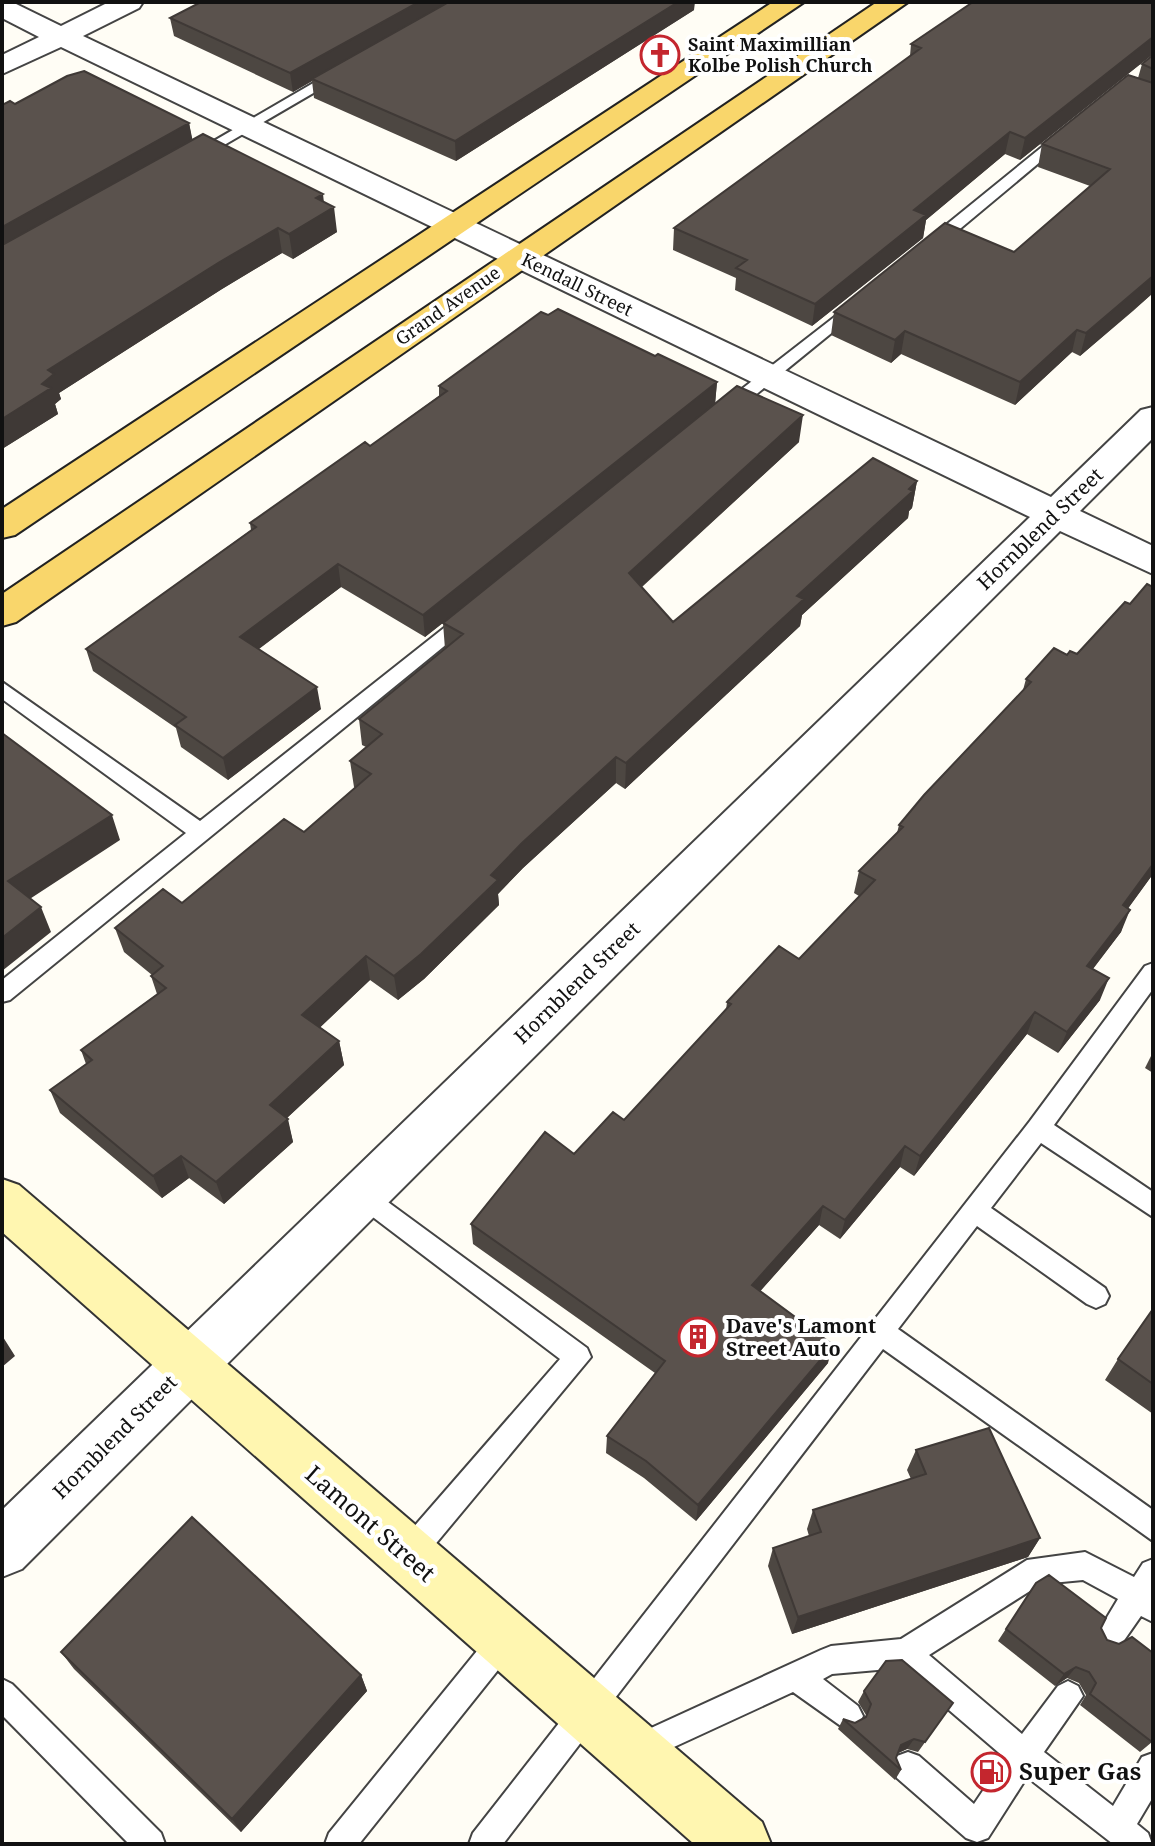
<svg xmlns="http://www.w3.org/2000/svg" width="1155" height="1846" font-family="'Noto Serif',serif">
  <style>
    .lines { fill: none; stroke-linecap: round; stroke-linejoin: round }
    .lane-casing { stroke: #444; stroke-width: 4 }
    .street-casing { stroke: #444; stroke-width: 4 }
    .secondary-casing { stroke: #333; stroke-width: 4 }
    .primary-casing { stroke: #222; stroke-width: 4 }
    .lane { fill: #fff; fill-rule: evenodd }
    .street { fill: #fff; fill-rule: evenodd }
    .secondary { fill: #fff6b0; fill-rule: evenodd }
    .primary { fill: #f9d66b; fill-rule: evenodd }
    .wall { fill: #4d4742 }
    .shaded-wall { fill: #3f3936 }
    .building { fill: #5a524d; stroke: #3f3936; stroke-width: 2 }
    .labels { text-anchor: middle; stroke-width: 8; stroke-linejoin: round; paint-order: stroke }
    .far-poi-label { font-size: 18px; font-weight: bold; fill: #111; stroke: #fff; text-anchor: start }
    .far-street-label { font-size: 18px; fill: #111; stroke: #fff }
    .street-label { font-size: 20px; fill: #111; stroke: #fff }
    .poi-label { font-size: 20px; font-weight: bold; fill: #111; stroke: #fff; text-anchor: start }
    .near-street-label { font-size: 24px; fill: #111; stroke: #fff }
    .near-poi-label { font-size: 24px; font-weight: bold; fill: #111; stroke: #fff; text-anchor: start }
  </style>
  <rect width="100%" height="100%" fill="#fffdf5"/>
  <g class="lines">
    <g class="lane-casing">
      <path id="lane" d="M334 71 346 74 200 159 188 156Z
        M1058 134 1070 137 937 248H925V242Z
        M855 301 863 306 861 309 732 414H720V406Z
        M468 609 475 611 478 616 475 621 10 1000 2 1002V980L186 833 2 699V682L200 821Z
        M1153 963V989L1054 1125 1153 1192V1217L1041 1143 991 1208 1105 1288 1109 1296 1105 1304 1096 1308 1087 1304 977 1226 898 1329 1153 1510V1541L883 1349 503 1844H469L473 1833 1030 1121 1145 966Z
        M362 1183 587 1348 591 1357 418 1565 408 1569 398 1565 394 1555 398 1545 560 1359 353 1202 350 1194 353 1186Z
        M1085 1552 1134 1577 1143 1563 1153 1559V1622L1141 1616 1118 1649 1108 1653 1098 1649 1094 1639 1118 1599 1083 1580 1041 1584 929 1655 1022 1734 1058 1686 1068 1681 1078 1686 1083 1696 1044 1752 1113 1806 1142 1757 1153 1753V1797L1137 1824 1148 1833 1152 1844H1113L1027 1777 988 1838 977 1842 966 1838 897 1778 893 1767 897 1756 908 1752 919 1756 974 1804 1005 1758 900 1668 832 1674 823 1679 858 1706 863 1716 858 1726 848 1731 793 1692 637 1764 627 1759 622 1749 627 1739 821 1650 831 1646 901 1639 1027 1560Z
        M504 1626 514 1630 518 1640 514 1650 359 1844H325L329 1833 494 1630Z
        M2 1679 12 1684 161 1833 165 1844H129L2 1715Z"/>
    </g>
    <g class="street-casing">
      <path id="street" d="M2 2H12L61 26 109 2H143L139 8 83 36 1051 497 1141 410 1153 407V438L1080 511 1153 546V574L1060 531 22 1569 2 1577V1510L1030 517 61 47 2 74V55L39 37 2 18Z"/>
    </g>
    <g class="secondary-casing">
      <path id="secondary" d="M2 1179 19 1185 762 1822 771 1844H694L2 1232Z"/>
    </g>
    <g class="primary-casing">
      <path id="primary" d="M773 2H804L15 535 2 538V509Z
        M877 2H908L16 622 2 626V594Z"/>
    </g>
    <use href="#lane" class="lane"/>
    <use href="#street" class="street"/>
    <use href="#secondary" class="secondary"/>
    <use href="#primary" class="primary"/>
  </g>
  <path class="wall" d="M694 10 456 161 314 98 312 81 293 92 174 36 170 18Z
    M911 44 1153 54 1020 160 1005 154 926 220 923 238 812 326 735 290 736 278 673 250 674 228 910 56Z
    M1153 55V293L1133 311 1080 356 1072 352 1015 405 901 354 891 363 831 335 834 312 1014 252 1090 186 1038 167 1042 144 1138 78 1142 64Z
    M15 104 189 123 192 140 324 202 337 232 293 259 282 253 222 289 59 393 61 399 55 404 58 414 2 449Z
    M548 315 717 382 715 404 799 442 642 587 673 622 917 481 912 508 909 511 908 518 802 615 800 626 625 789 616 783 523 868 498 894 499 905 424 979 398 1000 370 980 320 1027 339 1041 344 1065 287 1118 293 1142 224 1204 189 1178 162 1198 60 1113 50 1090 86 1064 81 1050 157 994 151 976 152 975 124 952 115 928 182 903 304 832 355 788 354 787 350 761 366 747 362 745 359 719 445 649 443 623 425 637 341 587 259 649 321 709 228 780 181 747 176 728 93 671 86 649 251 530 250 523 370 446 439 396V386Z
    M1153 587V874L1128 908 1121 932 1093 969 1100 1000 1058 1053 1027 1034 914 1176 900 1167 840 1239 819 1225 760 1291 828 1363 696 1521 644 1478 606 1453 607 1436 655 1373 473 1244 471 1224 624 1120 726 1010 727 1002 799 959 859 896 854 893 859 871 897 833 899 825 1023 690 1026 679 1067 655 1077 654 1130 604Z
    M1153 1052V1073L1145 1068Z
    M1153 1310V1414L1105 1380 1118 1359Z
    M916 1450 1040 1538 1028 1557 792 1634 768 1566 773 1548 809 1536 807 1529 813 1510 911 1479 907 1470Z
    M1036 1583 1101 1628 1152 1742 1140 1752 1080 1705 1086 1695 1079 1683 1067 1678 1055 1686 998 1641Z
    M61 1652 361 1675 367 1691 241 1832 74 1669Z
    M864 1691 953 1703 918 1752 907 1749 898 1753 896 1758 901 1770 895 1780 838 1729 843 1719 855 1723 864 1718 866 1715 858 1702Z"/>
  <path class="shaded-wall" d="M419 2H454L312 79V81L293 92 290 73Z
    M678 2H695L694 10 456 161 455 141Z
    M1153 37V54L1020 160 1025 138Z
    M189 123 194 147 2 257V227Z
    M1010 132 1005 154 926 220 923 238 812 326 815 304 914 210Z
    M323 194 325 212 334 207 337 232 293 259 289 234 316 198Z
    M278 228 282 253 222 289 59 393 61 399 55 404 58 414 2 449V419L42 384 48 370 218 263Z
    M1153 276V293L1080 356 1086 333Z
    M1077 330 1072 352 1015 405 1020 382Z
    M905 331 901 354 891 363 895 340Z
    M717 382 715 404 425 637 423 615Z
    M803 415 799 442 628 599 629 573Z
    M917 481 912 508 909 511 908 518 802 615 800 626 625 789 626 763 797 596Z
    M338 564 341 587 245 659 240 637Z
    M317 687 321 709 228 780 223 758Z
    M616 757V783L523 868 498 894 499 905 424 979 398 1000 394 976 522 843Z
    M112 815 120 840 19 906 8 881Z
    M1153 864V874L1114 928 1123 905Z
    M41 907 51 932 2 971V938Z
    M1130 910 1121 932 1078 988 1087 966Z
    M366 956 370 980 308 1039 302 1015Z
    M1109 978 1100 1000 1058 1053 1067 1032Z
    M1035 1012 1027 1034 914 1176 920 1156Z
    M339 1041 344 1065 276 1128 270 1105Z
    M288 1119 293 1142 224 1204 216 1182Z
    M905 1146 900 1167 840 1239 845 1220Z
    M181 1156 189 1178 162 1198 153 1176Z
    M823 1206 819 1225 749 1304 752 1285Z
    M3 1337 15 1356 2 1367V1338Z
    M833 1345 828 1363 696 1521 698 1505Z
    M1040 1538 1028 1557 792 1634 798 1617Z
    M1076 1667 1067 1678 1055 1686 1064 1674Z
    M361 1675 367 1691 241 1832 232 1819Z
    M914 1739 907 1749 894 1755 901 1745Z"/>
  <path class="building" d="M201 2H419L290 73 170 18Z
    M449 2H678L455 141 312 79Z
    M973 2H1153V37L1025 138 1010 132 914 210 926 215 815 304 736 268 747 260 674 228 921 48 911 44Z
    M1153 55V69L1142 64Z
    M84 71 189 123 2 227V105L10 101 15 104 67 76Z
    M1128 75 1153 83V276L1086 333 1077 330 1020 382 905 331 895 340 834 312 945 223 1014 252 1110 169 1042 144Z
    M203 134 323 194 316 198 334 207 289 234 278 228 218 263 48 370 54 374 42 384 51 388 2 419V245Z
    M558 309 655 356 658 354 717 382 423 615 338 564 240 637 317 687 223 758 175 725 186 717 86 649 256 527 250 523 365 442 370 446 447 391 439 386 541 312 548 315Z
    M737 386 803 415 629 573 673 622 873 458 917 481 909 489 913 491 797 596 804 599 626 763 616 757 522 843 491 875 498 880 421 954 394 976 366 956 302 1015 339 1041 270 1105 288 1119 216 1182 181 1156 153 1176 50 1090 92 1060 81 1050 166 988 151 976 163 966 115 928 163 889 182 903 284 819 304 832 371 774 350 761 382 734 359 719 463 634 443 623Z
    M1147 584 1153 587V864L1123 905 1130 910 1087 966 1109 978 1067 1032 1035 1012 920 1156 905 1146 845 1220 823 1206 752 1285 833 1345 698 1505 646 1461 607 1436 665 1361 471 1224 545 1132 574 1154 613 1112 624 1120 731 1004 727 1002 779 946 799 959 875 880 859 871 903 827 899 825 924 795 1031 682 1026 679 1054 648 1067 655 1070 651 1077 654 1125 602 1130 604Z
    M2 733 112 815 8 881 41 907 2 938Z
    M1153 1309V1384L1118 1359Z
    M989 1428 1040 1538 798 1617 773 1548 821 1532 813 1510 926 1474 916 1450Z
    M192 1517 361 1675 232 1819 61 1652Z
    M1049 1575 1106 1618 1101 1628 1107 1640 1119 1644 1132 1637 1153 1653V1740L1152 1742 1090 1694 1096 1683 1089 1672 1076 1667 1064 1674 1006 1629 1036 1583Z
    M902 1660 953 1703 925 1742 914 1739 901 1745 896 1758 901 1770 843 1719 855 1723 866 1717 871 1704 864 1691 886 1661Z"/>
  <defs>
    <g id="church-ring" transform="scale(2)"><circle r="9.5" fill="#fff" stroke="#c4262e" stroke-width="1.5"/><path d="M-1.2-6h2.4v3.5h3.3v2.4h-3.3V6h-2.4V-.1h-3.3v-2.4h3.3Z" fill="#c4262e"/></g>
    <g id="building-ring" transform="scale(2)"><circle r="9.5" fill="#fff" stroke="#c4262e" stroke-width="1.5"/><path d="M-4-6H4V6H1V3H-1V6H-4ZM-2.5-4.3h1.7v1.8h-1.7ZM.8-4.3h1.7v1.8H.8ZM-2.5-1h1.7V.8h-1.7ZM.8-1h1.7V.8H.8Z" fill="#c4262e"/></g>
    <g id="fuel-ring" transform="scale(2)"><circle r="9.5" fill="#fff" stroke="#c4262e" stroke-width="1.5"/><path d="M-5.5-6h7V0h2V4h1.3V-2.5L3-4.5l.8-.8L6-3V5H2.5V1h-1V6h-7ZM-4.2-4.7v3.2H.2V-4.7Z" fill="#c4262e"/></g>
  </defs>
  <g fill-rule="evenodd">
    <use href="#church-ring" x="660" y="55"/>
    <use href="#building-ring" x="698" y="1337"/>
    <use href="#fuel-ring" x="991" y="1772"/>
  </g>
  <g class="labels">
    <g class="far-poi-label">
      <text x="688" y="51">Saint Maximillian<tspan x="688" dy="21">Kolbe Polish Church</tspan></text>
    </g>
    <g class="far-street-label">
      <text transform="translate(577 285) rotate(26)" y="6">Kendall Street</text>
      <text transform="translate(448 306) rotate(-35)" y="6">Grand Avenue</text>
    </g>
    <g class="street-label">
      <text transform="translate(1040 529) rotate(-44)" y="7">Hornblend Street</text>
      <text transform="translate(577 983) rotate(-44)" y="7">Hornblend Street</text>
      <text transform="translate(115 1437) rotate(-45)" y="7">Hornblend Street</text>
    </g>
    <g class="poi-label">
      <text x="726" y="1333">Dave's Lamont<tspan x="726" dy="23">Street Auto</tspan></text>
    </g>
    <g class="near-street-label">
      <text transform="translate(370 1524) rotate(41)" y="8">Lamont Street</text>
    </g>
    <g class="near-poi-label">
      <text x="1019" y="1780">Super Gas</text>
    </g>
  </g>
  <rect width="1155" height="1846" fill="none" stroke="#111111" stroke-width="8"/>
</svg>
